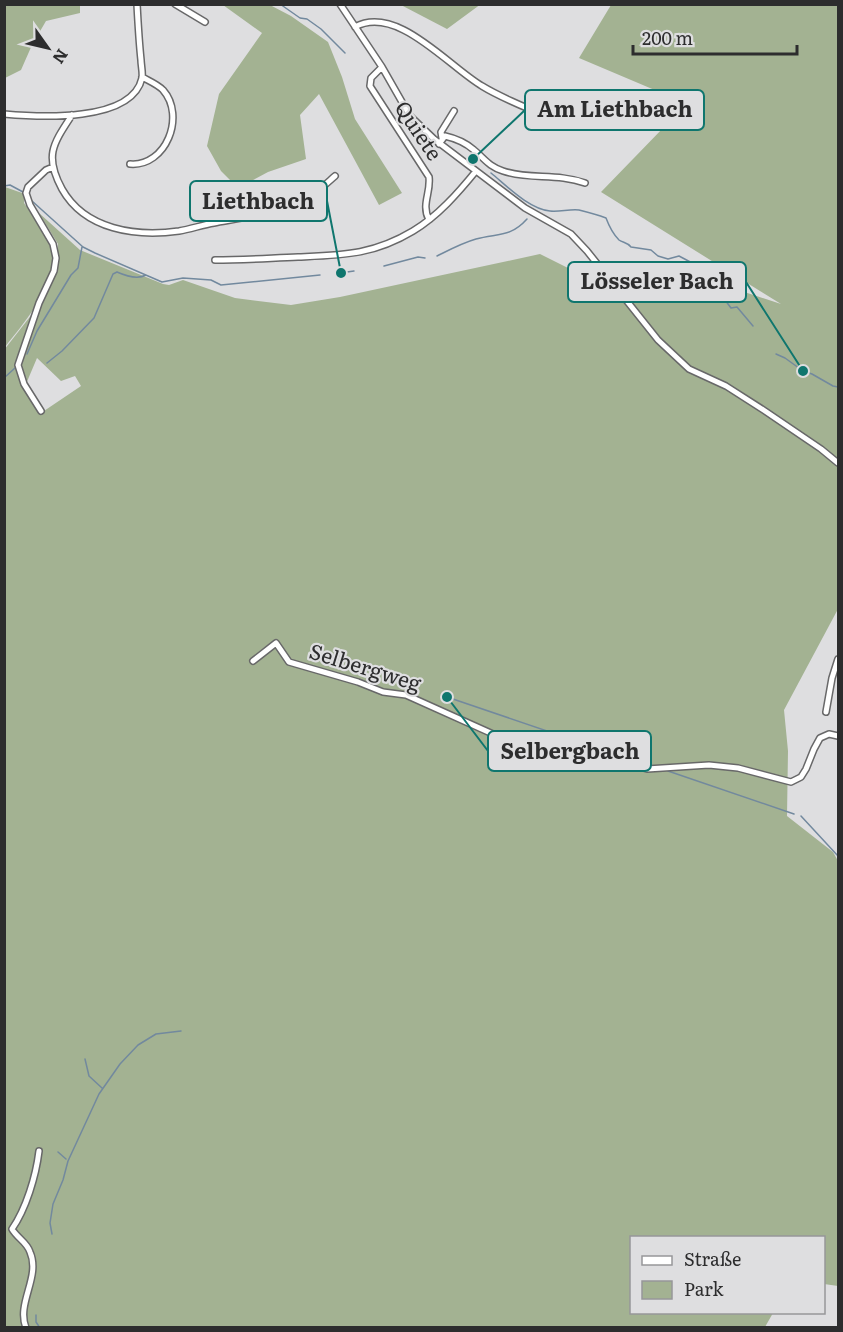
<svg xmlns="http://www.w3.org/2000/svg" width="843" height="1332" font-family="Literata,serif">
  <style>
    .green { fill: #a3b292 }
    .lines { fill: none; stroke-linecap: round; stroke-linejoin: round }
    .stream { stroke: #72899e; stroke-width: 1.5 }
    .minor-casing { stroke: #686869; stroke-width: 8 }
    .minor { stroke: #fff; stroke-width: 5 }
    .labels { text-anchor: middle; stroke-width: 4.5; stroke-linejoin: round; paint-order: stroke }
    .street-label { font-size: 21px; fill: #2d2d2e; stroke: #dedee0 }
    .leader { fill: none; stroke: #0f766e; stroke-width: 2 }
    .callout-dot { fill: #0f766e; stroke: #dedee0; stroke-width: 2 }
    .callout { fill: #dedee0; stroke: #0f766e; stroke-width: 2 }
    .callout-label { font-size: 22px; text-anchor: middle; font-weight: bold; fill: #2d2d2e }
  </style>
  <rect width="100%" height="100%" fill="#dedee0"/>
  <path class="green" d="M5 4 80 5V13L46 21 32 45 21 70 5 78Z
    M481 4 447 29 401 5V4Z
    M223 5H270L291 16 328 42 342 77 355 119 402 193 379 205 319 94 300 115 306 159 268 172 238 188 221 171 207 146 219 94 262 33Z
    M611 5H838V609L784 710 788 751 787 816 833 852 838 861V1286L824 1284V1238H632V1312L773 1313 765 1327 5 1328 4 350 36 309 17 364 23 385 41 413 81 386 75 376 61 381 37 358 26 384 19 365 41 303 56 271 57 258 58 244 39 213 80 250 163 284 169 285 183 280 235 298 291 305 340 297 540 254 634 301 675 269 781 304 601 192 665 126 657 91 579 58Z
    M5 187 25 194 24 203C33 216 46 230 52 246 63 278 24 323 5 347Z"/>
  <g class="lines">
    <path class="stream" d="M280 4 300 18 307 19 321 29 345 53
      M471 155 478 159
      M491 173C507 186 529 209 550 211 560 212 569 209 579 210 587 212 598 215 606 218 609 226 613 234 619 240 623 243 627 242 631 247L651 250 658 256 668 259 679 256 696 265V278L700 280H706L711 293 722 296 731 308 737 307 753 326
      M4 186 10 185 23 192
      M32 201 83 247 95 253 162 282 183 278 211 280 221 285 320 275
      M437 256C449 250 462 243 476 239 497 233 510 238 527 219
      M384 266 418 257 425 258
      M347 272 354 271
      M336 274 341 273
      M27 354 37 331 71 275 78 268 82 247
      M776 354 785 358 803 371 812 374 833 386 838 387
      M47 363 62 351 94 318 113 274 117 272C126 276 137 280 146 275
      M4 378 15 368
      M447 697 650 766
      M668 771 794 814
      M801 816 838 856
      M85 1059 89 1076 102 1088
      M58 1152 66 1159
      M52 1234 50 1223 53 1204 63 1180 68 1161 99 1094 120 1064 138 1045 156 1034 181 1031
      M36 1315V1322L40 1328"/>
    <g class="minor-casing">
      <path id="minor" d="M175 4 205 22
        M340 4 382 67 410 116 434 139 525 208 571 234 587 251 658 340 689 369 726 386 765 411 821 449 838 463
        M355 27C397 4 449 67 482 86 495 94 527 109 541 113 560 119 576 115 595 124
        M382 67 371 78 370 86 429 177C431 193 421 204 429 220
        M4 114C38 117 132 123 142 78 143 73 141 65 141 60 139 41 138 23 137 4
        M72 115C53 144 44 156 62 189 85 230 136 237 179 231 191 229 202 225 214 223 247 217 281 213 310 196 319 191 327 183 335 176
        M442 138 441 132 454 111
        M439 144 445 136C454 138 466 143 474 150 485 159 488 166 503 171 529 180 557 173 585 183
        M130 164C166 167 186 116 163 90 157 84 149 81 142 77
        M215 260C243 260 271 258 298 257 343 255 373 255 413 231 438 216 458 193 476 171
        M41 411 24 384 18 365 39 303 54 271 56 258 53 244 30 205 26 193 28 187 46 170 53 167
        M253 661 276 643 289 662 358 682 383 692 406 695 524 748 556 756 584 752 647 769 709 765 738 768 791 782 801 777 806 769 814 749 820 738 829 734 838 736
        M826 712 832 678 838 659
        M26 1328C16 1303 41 1277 30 1252 27 1242 17 1238 12 1229 26 1209 36 1176 39 1151"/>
    </g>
    <use href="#minor" class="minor"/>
  </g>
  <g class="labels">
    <g class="street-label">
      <text transform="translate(418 131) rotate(56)" y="7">Quiete</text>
      <text transform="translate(365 668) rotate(17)" y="7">Selbergweg</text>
    </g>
  </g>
  <path class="leader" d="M473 159L525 110M341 273L327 201M803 371L746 282M447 697L488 751"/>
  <g class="callout-dot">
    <circle cx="473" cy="159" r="6"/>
    <circle cx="341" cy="273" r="6"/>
    <circle cx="803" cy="371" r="6"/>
    <circle cx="447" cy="697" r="6"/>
  </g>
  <g class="callout">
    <rect x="525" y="90" width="179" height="40" rx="6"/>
    <rect x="190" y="181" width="137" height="40" rx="6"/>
    <rect x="568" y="262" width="178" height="40" rx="6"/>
    <rect x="488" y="731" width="163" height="40" rx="6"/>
  </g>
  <g class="callout-label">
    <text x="615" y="117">Am Liethbach</text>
    <text x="258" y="209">Liethbach</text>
    <text x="657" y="289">Lösseler Bach</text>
    <text x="570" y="759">Selbergbach</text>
  </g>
  <rect width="843" height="1332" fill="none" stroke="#2d2d2e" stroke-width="12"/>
  <rect x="630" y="1236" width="195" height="78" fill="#dedee0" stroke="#979799" stroke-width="1.5"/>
  <rect x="642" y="1256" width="30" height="9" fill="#ffffff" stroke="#979799" stroke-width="1.5"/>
  <text x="684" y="1266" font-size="18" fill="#2d2d2e">Straße</text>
  <rect x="642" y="1281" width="30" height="18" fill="#a3b292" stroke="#979799" stroke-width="1.5"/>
  <text x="684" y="1296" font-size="18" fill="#2d2d2e">Park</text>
  <g transform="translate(48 48) rotate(124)" stroke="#dedee0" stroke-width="4.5" paint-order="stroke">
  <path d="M0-4.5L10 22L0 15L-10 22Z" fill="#2d2d2e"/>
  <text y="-9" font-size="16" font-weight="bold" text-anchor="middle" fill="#2d2d2e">N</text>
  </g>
  <path d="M633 45v9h164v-9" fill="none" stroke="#2d2d2e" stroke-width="3"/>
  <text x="642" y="45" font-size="18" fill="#2d2d2e" stroke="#dedee0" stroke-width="4.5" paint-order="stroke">200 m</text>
</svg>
